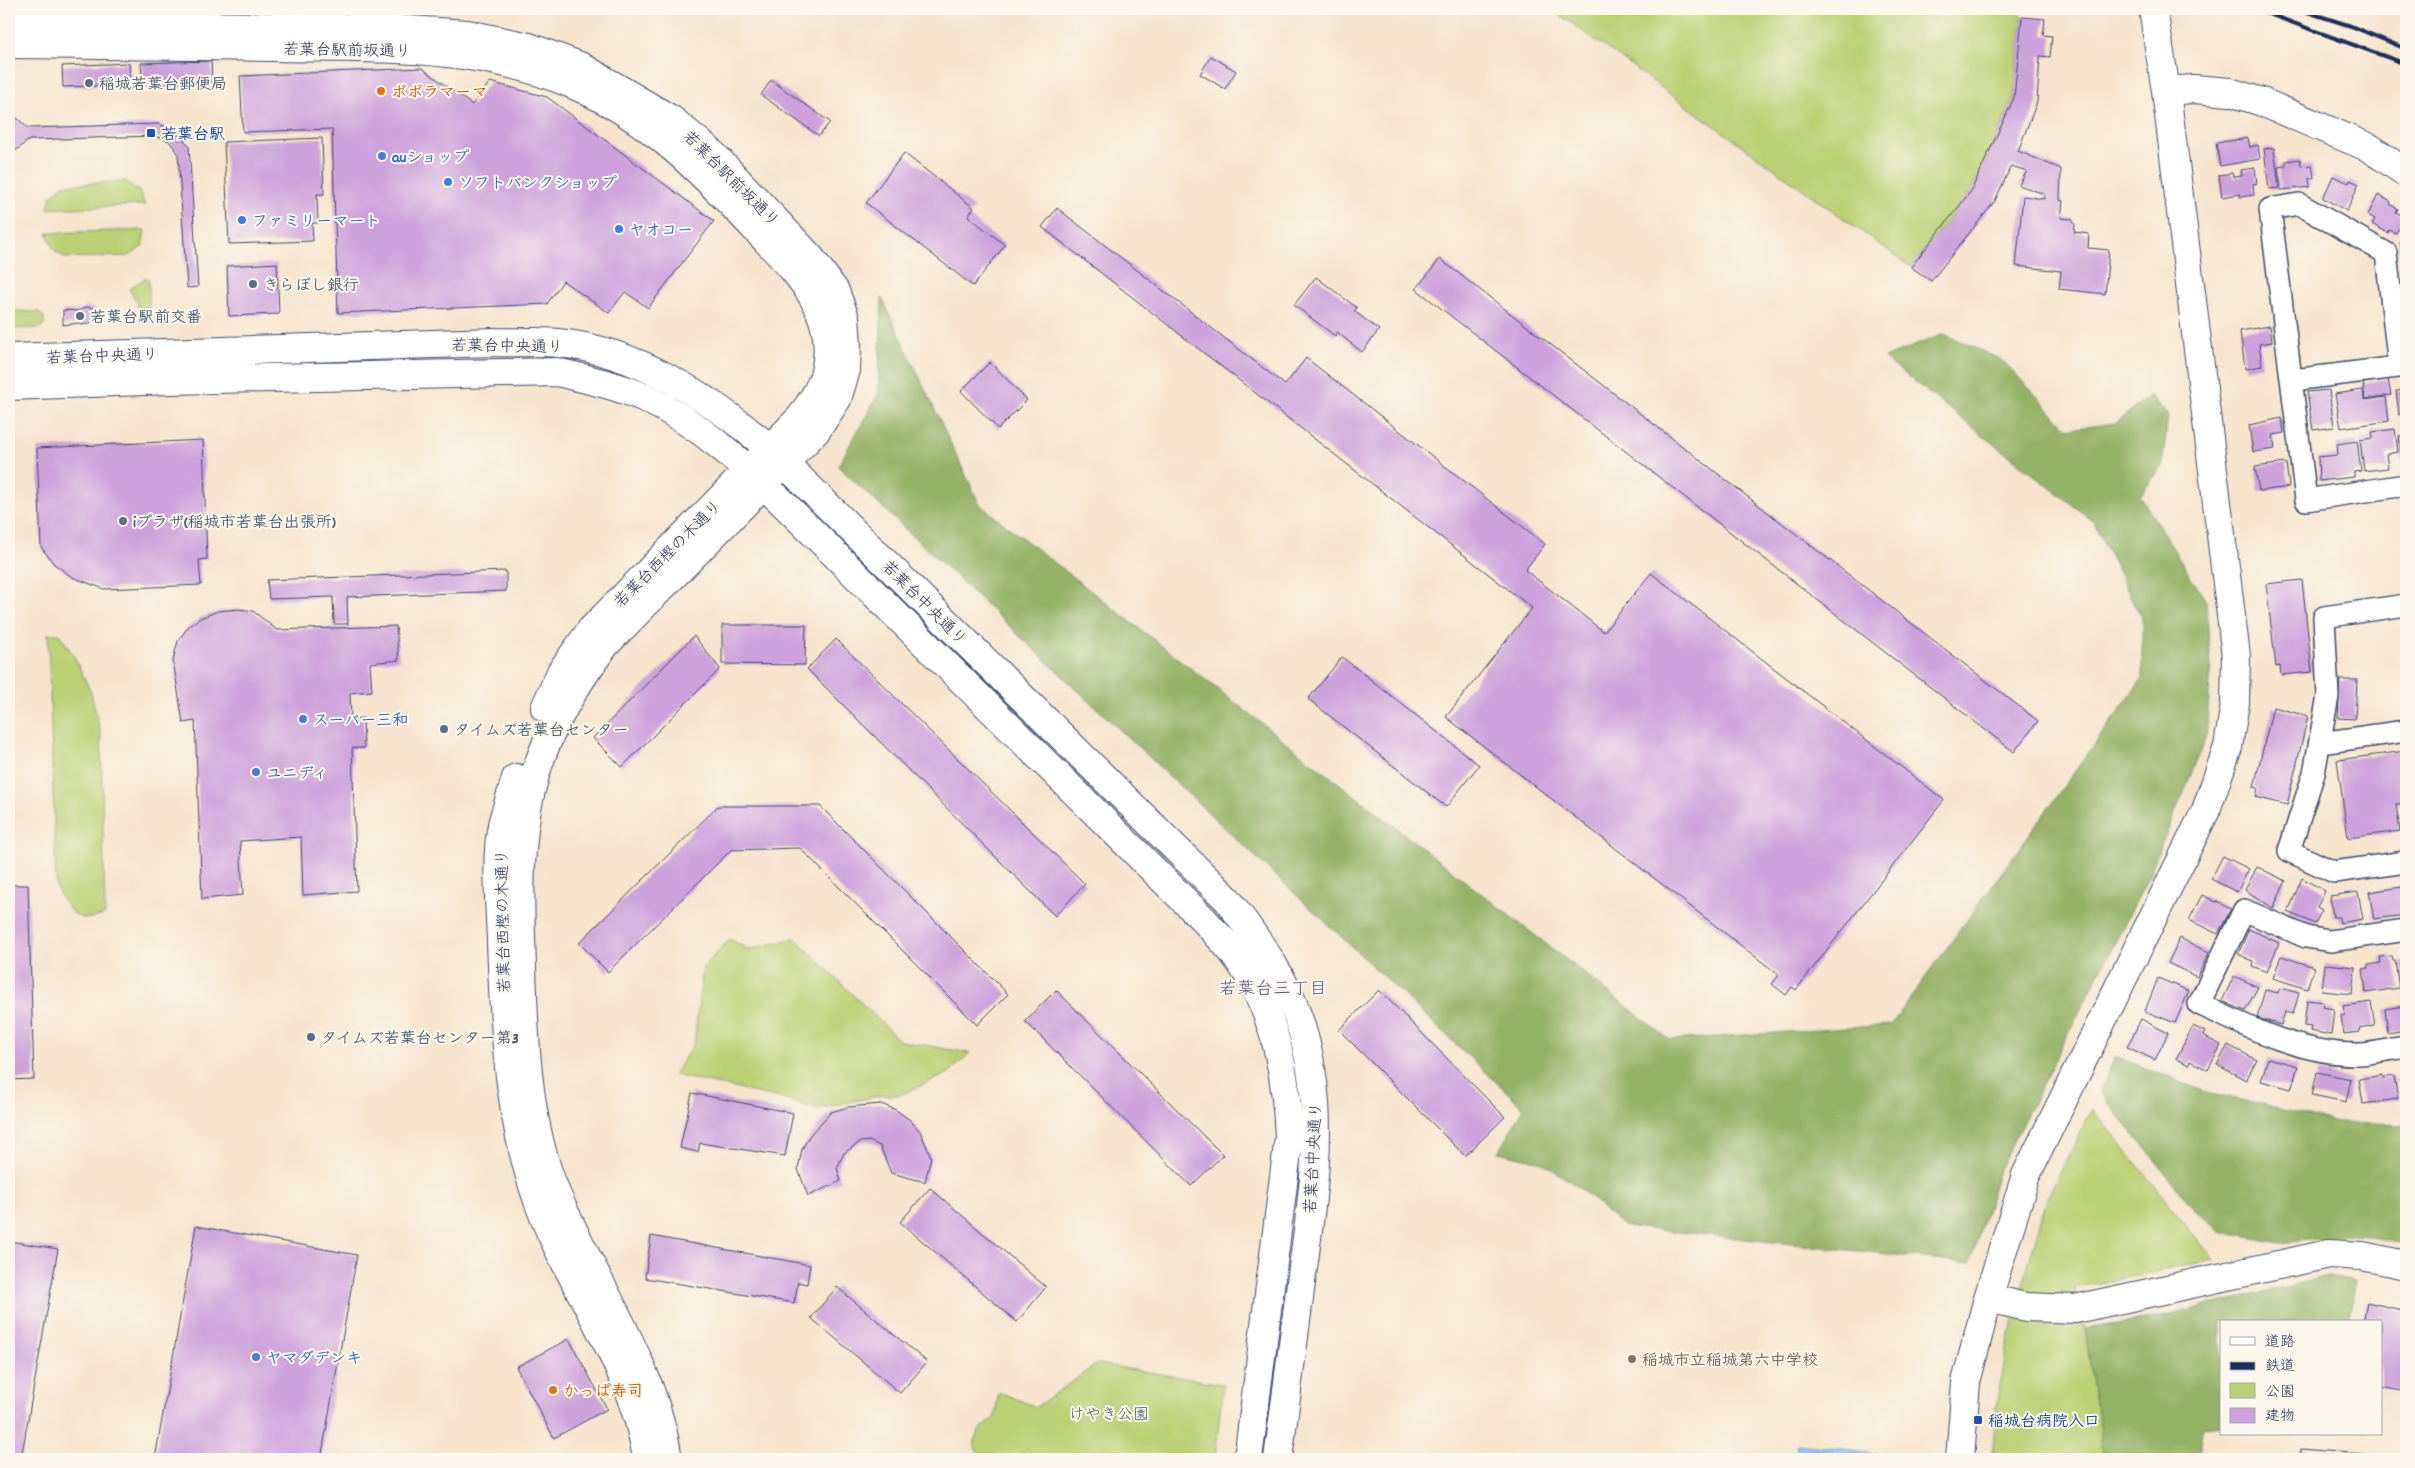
<svg xmlns="http://www.w3.org/2000/svg" width="2415" height="1468" font-family="Dekko,'Klee One',sans-serif">
  <style>
    .green { fill: #bbd074; stroke: #6b8069 }
    .forest { fill: #94b266; stroke: #587062 }
    .water { fill: #84b8f2; stroke: #5074a8 }
    .building { fill: #cda2dc }
    .lines { fill: none; stroke-linecap: round; stroke-linejoin: round }
    .street-casing { stroke: #3c4a6e; stroke-width: 24 }
    .secondary-casing { stroke: #3c4a6e; stroke-width: 30 }
    .street { stroke: #fff; stroke-width: 21 }
    .secondary { stroke: #fff; stroke-width: 28 }
    .rail { stroke: #1b2f5e; stroke-width: 4 }
    .service-dot { fill: #5c6f8a; stroke: #fbf7ec; stroke-width: 2 }
    .food-dot { fill: #e8710a; stroke: #fbf7ec; stroke-width: 2 }
    .transit-dot { fill: #1a4fb4; stroke: #fbf7ec; stroke-width: 2 }
    .shop-dot { fill: #3f7fe0; stroke: #fbf7ec; stroke-width: 2 }
    .education-dot { fill: #8d6e63; stroke: #fbf7ec; stroke-width: 2 }
    .labels { text-anchor: middle; stroke-width: 4; stroke-linejoin: round; paint-order: stroke }
    .street-label { font-size: 16px; fill: #1b2f5e; stroke: #fbf7ec }
    .service-label { font-size: 16px; font-weight: bold; fill: #4e5e75; stroke: #fbf7ec; text-anchor: start }
    .food-label { font-size: 16px; font-weight: bold; fill: #c56008; stroke: #fbf7ec; text-anchor: start }
    .transit-label { font-size: 16px; font-weight: bold; fill: #164399; stroke: #fbf7ec; text-anchor: start }
    .shop-label { font-size: 16px; font-weight: bold; fill: #366cbe; stroke: #fbf7ec; text-anchor: start }
    .education-label { font-size: 16px; font-weight: bold; fill: #785e54; stroke: #fbf7ec; text-anchor: start }
    .park-label { font-size: 16px; fill: #435764; stroke: #fbf7ec }
    .neighbourhood-label { font-size: 18px; fill: #59578a; stroke: #fbf7ec }
  </style>
  <rect width="100%" height="100%" fill="#fbf7ec"/>
  <filter id="ink" filterUnits="userSpaceOnUse"><feTurbulence type="fractalNoise" baseFrequency=".02" numOctaves="2"/><feDisplacementMap in="SourceGraphic" scale="10" xChannelSelector="R" yChannelSelector="G"/><feConvolveMatrix kernelMatrix="1 2 1 2 8 2 1 2 1" color-interpolation-filters="sRGB"/></filter>
  <filter id="wash" filterUnits="userSpaceOnUse"><feTurbulence type="fractalNoise" baseFrequency=".0096" numOctaves="4" result="noise"/><feDisplacementMap in="SourceGraphic" scale="20" xChannelSelector="R" yChannelSelector="G"/><feGaussianBlur stdDeviation="1.12" result="paint"/><feColorMatrix in="noise" values="0 0 0 0 0 0 0 0 0 0 0 0 0 0 0 0 0 1.4 0 .05"/><feComposite in="paint" operator="in"/></filter>
  <g filter="url(#wash)">
    <rect width="100%" height="100%" fill="#f6e4cc"/>
    <path class="green" d="M1552 9H2011L2022 17 2014 98 1971 191 1911 267Z
      M126 181 139 191 145 205 48 209 51 196 63 185Z
      M145 230 142 247 129 256 65 258 54 250 47 233Z
      M146 277 149 280V321L140 318 137 302 129 289Z
      M14 311 38 312 44 317V324L39 328 9 329V319L14 318Z
      M48 634H59L74 656 91 693 101 735 105 914C78 927 66 909 56 886Z
      M795 938 900 1041 970 1053 949 1073 900 1095H883L816 1109 776 1097 674 1075 694 1043 703 967 730 939 749 950Z
      M2092 1109 2214 1260 2075 1288 2085 1329 2104 1459H1992L1996 1406 2013 1319 2047 1198Z
      M1097 1364 1223 1384 1215 1459H1040L1026 1450 1019 1459H982C967 1441 977 1429 994 1419L999 1392 1036 1407Z"/>
    <path class="forest" d="M882 298 980 505 1670 1040 1891 1025 2142 679V619L2093 521 1884 358 1944 334 2002 360 2068 429 2116 423 2150 395 2168 416 2162 466 2140 496 2206 601 2211 667 2206 739 2146 882 1999 1169 1970 1263 1623 1226 1581 1189 1542 1162 1498 1152 1524 1108 838 466 878 395Z
      M2115 1056 2203 1091 2337 1123 2406 1125V1243L2359 1235 2279 1243 2221 1232 2197 1212 2100 1092Z
      M2329 1276 2355 1281 2354 1298 2348 1322H2221V1425L2204 1427 2198 1459H2104L2085 1329 2157 1318Z"/>
    <path class="water" d="M1797 1444 1877 1453 1876 1459H1796Z"/>
    <g id="blocks">
      <path class="building" d="M2022 17 2045 19 2043 35 2052 36 2050 57 2040 56 2037 102 2018 151 2061 169 2060 200 2063 201 2061 218 2072 219 2075 225 2074 232 2089 234 2088 248 2109 250 2105 294 2059 289 2061 271 2016 266 2023 196 2044 199V194L2019 185 2027 171 2011 166 1995 201 1931 281 1911 267 1971 191 2014 98Z
        M1211 56 1236 71 1225 89 1200 74Z
        M211 61 212 82 63 87 62 66 129 63 130 78H142L141 63Z
        M422 68 472 105 490 82 547 97 714 221 648 308 625 292 609 313 563 281 547 304 338 313 332 129 243 132 240 76Z
        M771 80 830 122 819 136 761 95Z
        M9 111 28 128 159 124 177 132 189 146 198 287 187 288 178 153 169 141 154 136 29 140 9 156Z
        M322 138 324 194H317L318 223H312L313 241 229 244 224 142Z
        M2248 138 2250 147 2258 145 2260 159 2220 166 2216 143Z
        M2274 148 2279 188 2269 189 2264 149Z
        M904 153 974 208 968 216 1005 245 973 286 866 203Z
        M2300 159 2301 166 2312 165 2314 178H2309L2310 187 2281 190 2278 167 2286 166V161Z
        M2255 168 2257 183 2253 184 2254 195 2240 197V194L2222 197 2219 175 2232 173 2233 177 2242 176 2241 170Z
        M2333 176 2349 183 2350 180 2359 184 2347 211 2323 198Z
        M2378 195 2391 202 2390 204 2398 209 2396 212 2405 217 2396 233 2389 230 2388 233 2372 224 2375 219 2368 215Z
        M1057 208 1285 385 1306 358 1545 544 1525 570 1604 632 1651 573 1944 800 1796 990 1792 987 1786 995 1772 984 1779 975 1446 717 1532 608 1042 227Z
        M2402 237H2406V259L2404 254 2402 255 2400 241 2403 240Z
        M1440 259 2038 721 2014 752 1416 289Z
        M277 263 279 314 229 316 227 266Z
        M1316 277 1357 308 1354 311 1379 330 1362 352 1337 332 1335 336 1294 305Z
        M86 307 94 308 98 313 96 321 82 325 79 323 63 325V310L79 311Z
        M2270 326 2272 342 2259 344 2262 366 2245 369 2240 331Z
        M990 362 1027 400 998 429 961 391Z
        M2388 379 2391 395 2365 399 2363 383Z
        M2329 390 2334 427 2313 430 2307 392Z
        M2363 390 2364 400 2386 397 2389 421 2341 428 2335 394Z
        M2406 390V414L2399 415 2396 391Z
        M9 411 14 526H9Z
        M2282 418 2284 433 2273 435 2275 449 2253 452 2249 425Z
        M2395 429 2398 452 2386 454 2388 468 2364 471 2360 440 2373 438 2372 432Z
        M2406 435V460H2402L2399 436Z
        M203 440 207 559 199 560 201 585 104 589 72 577 54 564 41 547 37 448Z
        M2357 441 2361 471 2354 472V477L2319 481 2318 457 2338 455 2337 444Z
        M2286 463 2289 487 2259 491 2255 467Z
        M506 571V591L347 597 348 624H334L333 597 269 599 267 580Z
        M2302 580 2312 672 2281 675 2280 666 2276 667 2266 584Z
        M239 609 253 611 277 630 396 626 399 660 370 663 372 691 350 693 351 719 363 718 364 748H352L357 891 303 895 301 837 240 841 243 895 202 899 195 721 183 723 173 660 178 641 188 627 200 618 218 611Z
        M722 625H806L805 665 722 664Z
        M694 636 720 669 622 767 593 738Z
        M836 639 1085 884 1055 916 807 669Z
        M1342 657 1479 765 1446 807 1308 699Z
        M2340 680H2357L2355 719 2338 718Z
        M2273 707 2308 716 2287 805 2256 797 2258 788 2254 787Z
        M2406 751V803L2396 804 2400 831 2348 838 2337 760Z
        M718 806H820L1008 994 977 1025 800 848 731 850 608 972 579 943Z
        M2223 856 2249 869 2237 892 2211 879Z
        M2257 867 2286 881 2273 908 2245 890Z
        M2302 878 2325 891 2317 907 2322 910 2315 924 2288 912Z
        M9 885H28L34 1079 9 1080Z
        M2402 887 2406 915 2374 919 2369 892Z
        M2358 892 2363 919 2340 923 2339 917H2333L2330 896Z
        M2202 895 2231 909 2218 934 2189 920Z
        M2249 929 2279 943 2267 972 2252 966 2253 961 2238 954Z
        M2180 938 2209 953 2197 977 2168 963Z
        M2281 956 2314 967 2307 989 2273 978Z
        M2392 956 2393 961H2395L2399 988 2366 993 2363 969 2369 968 2368 965 2381 963 2380 957Z
        M2406 961V990H2404L2400 962Z
        M2325 964 2355 967 2352 994 2322 991Z
        M2234 976 2258 987 2245 1011 2222 1001Z
        M2158 978 2189 991 2175 1023 2145 1011Z
        M2280 988 2299 993 2293 1014 2285 1012 2281 1025 2257 1018 2265 990 2278 993Z
        M1056 990 1223 1155 1191 1186 1025 1021Z
        M1379 990 1505 1117 1465 1156 1339 1030Z
        M2307 1000 2323 1002 2322 1007 2334 1009 2331 1035 2310 1031 2311 1027 2304 1026Z
        M2371 1002 2375 1026 2359 1029V1032L2344 1034 2341 1016 2345 1015 2343 1006Z
        M2406 1006V1030L2388 1033 2385 1009Z
        M2141 1019 2168 1033 2155 1060 2127 1047Z
        M2193 1026 2205 1032 2203 1036 2221 1045 2208 1070 2190 1061 2189 1065 2176 1059Z
        M2228 1045 2257 1060 2246 1080 2217 1065Z
        M2268 1058 2298 1066 2291 1089 2261 1081Z
        M2317 1072 2351 1079 2346 1102 2312 1095Z
        M2383 1075V1078L2394 1076 2398 1099 2363 1104 2359 1079Z
        M2406 1079V1101L2403 1102 2400 1080Z
        M692 1093 793 1113 785 1156 700 1143 698 1152 680 1148Z
        M881 1104 896 1110 910 1120 920 1131 931 1157 925 1182 891 1173 880 1146 869 1141 860 1142 844 1153 837 1168 841 1181 808 1196 798 1169 802 1149 810 1135 831 1112 848 1107Z
        M930 1188 1046 1287 1017 1322 900 1222Z
        M196 1226 357 1255 321 1459H155Z
        M651 1236 810 1265 807 1284 798 1282 794 1303 645 1278Z
        M9 1241 58 1249 21 1459H9Z
        M837 1287 927 1362 900 1393 811 1318Z
        M2367 1302 2406 1311V1392L2381 1387V1322H2363Z
        M569 1339 607 1409 554 1438 516 1367Z
        M2301 1449 2387 1456V1459H2300Z"/>
    </g>
  </g>
  <g filter="url(#ink)">
    <use href="#blocks" fill-opacity="0" stroke="#3c4a6e" stroke-width="1"/>
    <g class="lines">
      <g class="street-casing">
        <path id="street" d="M2399 367 2386 253 2299 204 2270 209 2306 500 2406 485
          M2293 380 2406 366
          M2406 605 2324 617 2328 696 2314 773 2289 851 2334 872 2406 862
          M2320 743 2406 731
          M2406 930 2330 941 2306 937 2244 910 2199 1004C2249 1028 2303 1055 2360 1054 2375 1053 2391 1049 2406 1047"/>
      </g>
      <g class="secondary-casing">
        <path id="secondary" d="M9 24 381 28 467 34 529 47 580 66 672 120 711 152 810 257 835 291 845 318 847 344 846 370 837 399 816 431 606 644C572 688 544 736 531 790 517 848 520 907 522 966 524 1039 527 1124 556 1193 594 1282 653 1362 668 1459
          M9 44C98 45 187 46 276 47 380 49 476 43 574 85 655 120 709 180 768 242 802 278 836 314 826 367 823 386 811 402 801 417L591 630 561 672 545 708
          M2166 91 2194 89 2230 92 2262 102 2370 148 2406 173
          M9 358 494 342C515 343 537 341 558 343 636 350 712 399 770 449L1228 900C1255 937 1283 973 1298 1017 1328 1104 1314 1186 1302 1275 1294 1336 1286 1398 1278 1459
          M9 386 170 380 557 372C586 379 617 385 645 398 700 424 742 463 785 505L1205 921C1217 935 1232 949 1242 965 1277 1018 1286 1076 1289 1137L1248 1459
          M516 778C512 793 506 809 502 825 495 860 500 906 501 942 505 1040 509 1139 550 1231 584 1306 635 1376 647 1459
          M1988 1298 2026 1307 2075 1309 2329 1254 2362 1256 2406 1265
          M1960 1459 1966 1382 1988 1298 2026 1175 2206 810 2228 747 2235 703 2236 656 2166 91 2153 9"/>
      </g>
      <use href="#street" class="street"/>
      <use href="#secondary" class="secondary"/>
      <path class="rail" d="M2255 9 2406 64
        M2298 9 2351 26 2406 49"/>
    </g>
  </g>
  <g class="service-dot">
    <circle cx="89" cy="83" r="5"/>
    <circle cx="253" cy="284" r="5"/>
    <circle cx="80" cy="316" r="5"/>
    <circle cx="123" cy="521" r="5"/>
    <circle cx="444" cy="729" r="5"/>
    <circle cx="311" cy="1037" r="5"/>
  </g>
  <g class="food-dot">
    <circle cx="381" cy="91" r="5"/>
    <circle cx="553" cy="1390" r="5"/>
  </g>
  <g class="transit-dot">
    <rect x="146" y="128" width="10" height="10" rx="2.5"/>
    <rect x="1973" y="1415" width="10" height="10" rx="2.5"/>
  </g>
  <g class="shop-dot">
    <circle cx="382" cy="156" r="5"/>
    <circle cx="448" cy="182" r="5"/>
    <circle cx="242" cy="220" r="5"/>
    <circle cx="619" cy="229" r="5"/>
    <circle cx="303" cy="719" r="5"/>
    <circle cx="256" cy="772" r="5"/>
    <circle cx="256" cy="1357" r="5"/>
  </g>
  <circle class="education-dot" cx="1632" cy="1359" r="5"/>
  <g class="labels">
    <g class="street-label">
      <text transform="translate(347 49) rotate(1)" y="6">若葉台駅前坂通り</text>
      <text transform="translate(732 178) rotate(45)" y="6">若葉台駅前坂通り</text>
      <text transform="translate(507 345) rotate(1)" y="6">若葉台中央通り</text>
      <text transform="translate(102 355) rotate(-2)" y="6">若葉台中央通り</text>
      <text transform="translate(667 553) rotate(-45)" y="6">若葉台西樫の木通り</text>
      <text transform="translate(925 602) rotate(45)" y="6">若葉台中央通り</text>
      <text transform="translate(502 921) rotate(-91)" y="6">若葉台西樫の木通り</text>
      <text transform="translate(1312 1158) rotate(-87)" y="6">若葉台中央通り</text>
    </g>
    <g class="service-label">
      <text x="99" y="89">稲城若葉台郵便局</text>
      <text x="263" y="290">きらぼし銀行</text>
      <text x="90" y="322">若葉台駅前交番</text>
      <text x="133" y="527">iプラザ(稲城市若葉台出張所)</text>
      <text x="454" y="735">タイムズ若葉台センター</text>
      <text x="321" y="1043">タイムズ若葉台センター第3</text>
    </g>
    <g class="food-label">
      <text x="391" y="97">ポポラマーマ</text>
      <text x="563" y="1396">かっぱ寿司</text>
    </g>
    <g class="transit-label">
      <text x="161" y="139">若葉台駅</text>
      <text x="1988" y="1426">稲城台病院入口</text>
    </g>
    <g class="shop-label">
      <text x="392" y="162">auショップ</text>
      <text x="458" y="188">ソフトバンクショップ</text>
      <text x="252" y="226">ファミリーマート</text>
      <text x="629" y="235">ヤオコー</text>
      <text x="313" y="725">スーパー三和</text>
      <text x="266" y="778">ユニディ</text>
      <text x="266" y="1363">ヤマダデンキ</text>
    </g>
    <g class="education-label">
      <text x="1642" y="1365">稲城市立稲城第六中学校</text>
    </g>
    <g class="park-label">
      <text x="1109" y="1419">けやき公園</text>
    </g>
    <g class="neighbourhood-label">
      <text x="1273" y="994">若葉台三丁目</text>
    </g>
  </g>
  <rect width="2415" height="1468" fill="none" stroke="#fbf7ec" stroke-width="30"/>
  <rect x="2220" y="1320" width="162" height="115" fill="#fbf7ec" stroke="#a1a7b3"/>
  <rect x="2230" y="1337" width="25" height="8" fill="#ffffff" stroke="#a1a7b3"/>
  <text x="2265" y="1346" font-size="15" fill="#1b2f5e">道路</text>
  <rect x="2230" y="1362" width="25" height="8" fill="#1b2f5e" stroke="#a1a7b3"/>
  <text x="2265" y="1370" font-size="15" fill="#1b2f5e">鉄道</text>
  <rect x="2230" y="1383" width="25" height="15" fill="#bbd074" stroke="#a1a7b3"/>
  <text x="2265" y="1396" font-size="15" fill="#1b2f5e">公園</text>
  <rect x="2230" y="1408" width="25" height="15" fill="#cda2dc" stroke="#a1a7b3"/>
  <text x="2265" y="1420" font-size="15" fill="#1b2f5e">建物</text>
</svg>
